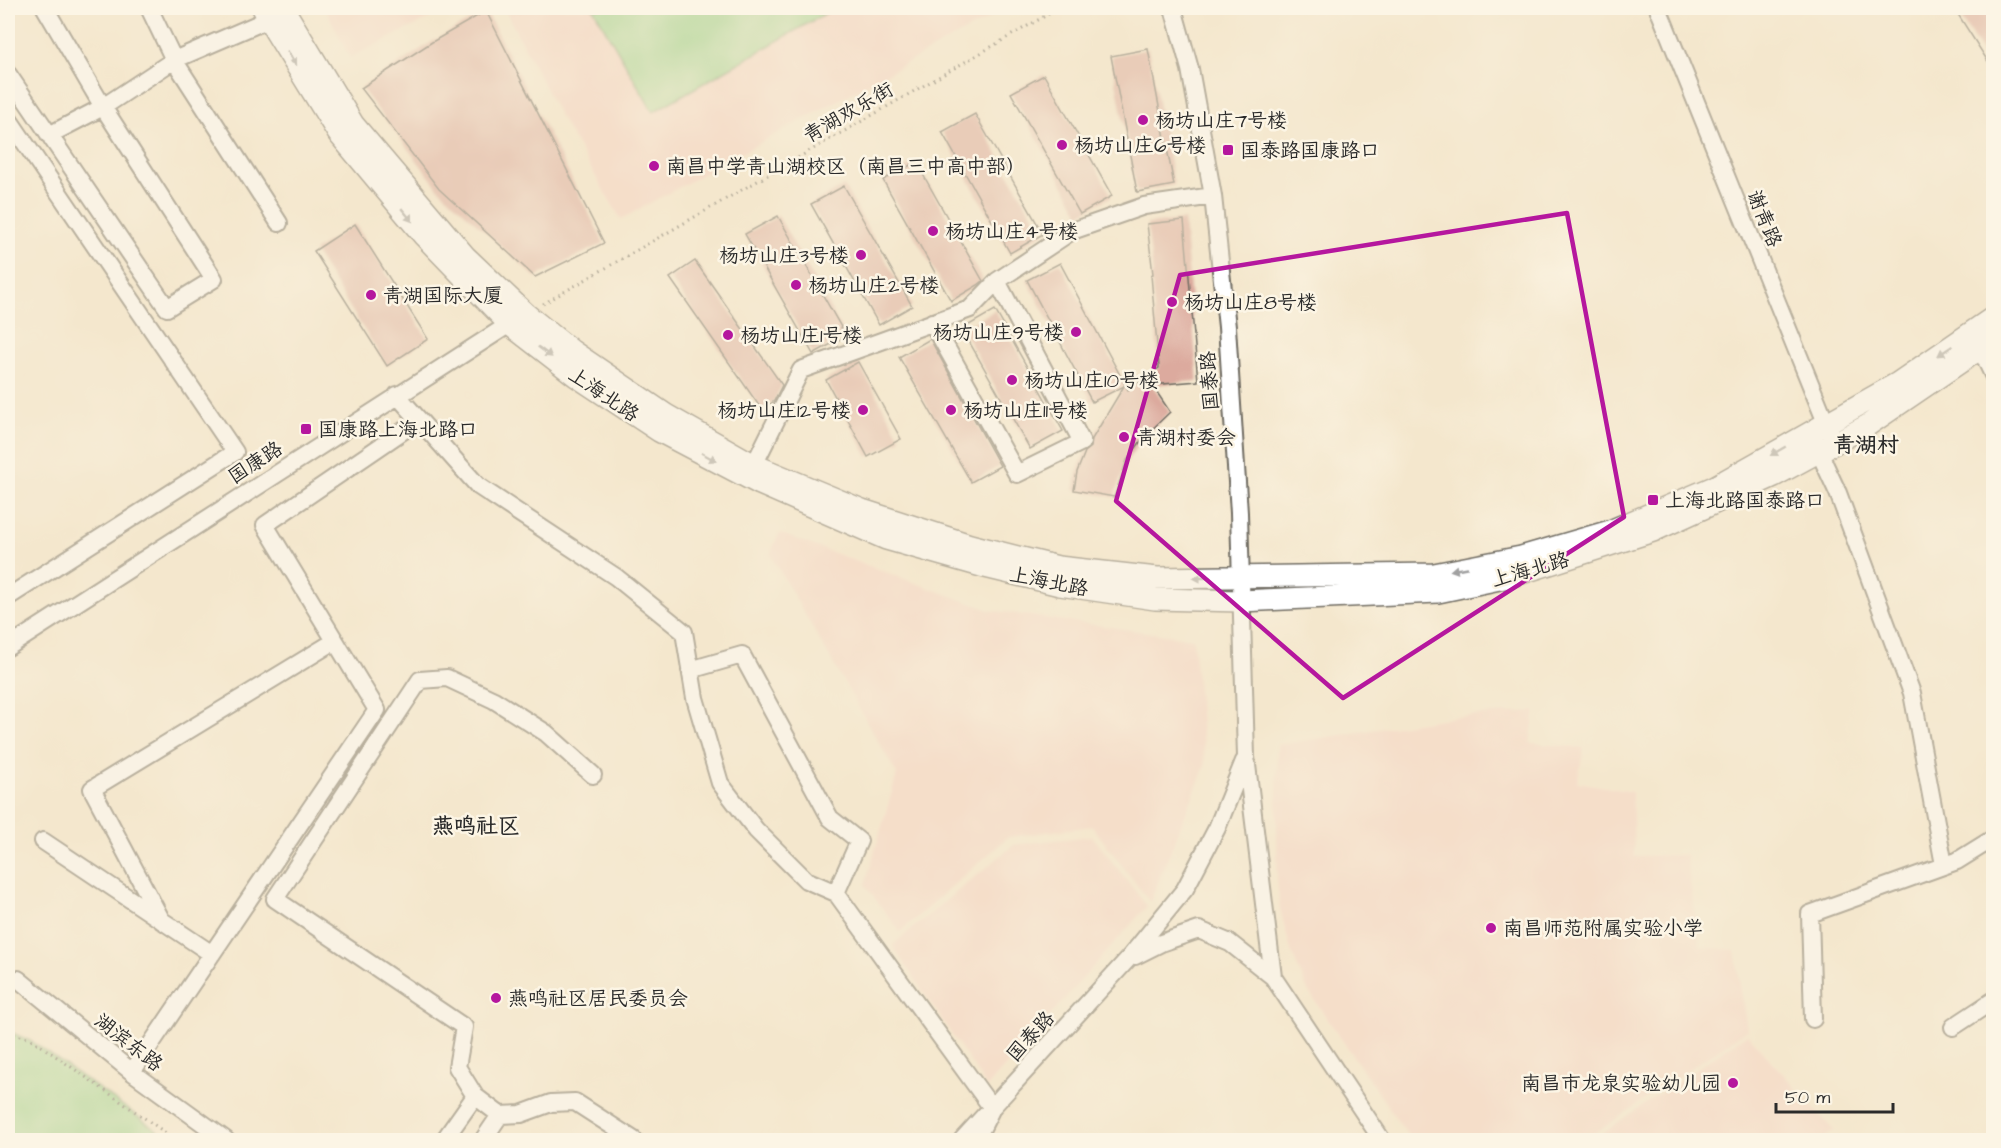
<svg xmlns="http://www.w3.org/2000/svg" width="2001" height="1148" font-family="'Architects Daughter','LXGW WenKai TC',sans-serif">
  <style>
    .built { fill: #f6d2c4 }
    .green { fill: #95d389; stroke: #607f5a; stroke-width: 1.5 }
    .building { fill: #dcaa9e }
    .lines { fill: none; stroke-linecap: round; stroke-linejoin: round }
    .minor-casing { stroke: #716d64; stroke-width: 20 }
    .major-casing { stroke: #716d64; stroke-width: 24 }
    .path { stroke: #716d64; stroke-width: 3; stroke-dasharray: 1.5 4.5; stroke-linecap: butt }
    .minor { stroke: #fff; stroke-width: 16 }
    .major { stroke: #fff; stroke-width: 21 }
    .oneway { fill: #a0a0a0 }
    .marked { fill: none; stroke: #b5179e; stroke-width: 4.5; stroke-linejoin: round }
    .poi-dot { fill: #b5179e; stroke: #fcf5e5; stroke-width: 2 }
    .labels { text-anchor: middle; stroke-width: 5; stroke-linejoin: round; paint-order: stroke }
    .street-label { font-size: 20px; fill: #2b2b2b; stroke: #fcf5e5 }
    .poi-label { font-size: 20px; fill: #2b2b2b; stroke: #fcf5e5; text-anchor: start }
    .quarter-label { font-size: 22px; font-weight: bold; fill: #2b2b2b; stroke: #fcf5e5 }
  </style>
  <rect width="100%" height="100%" fill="#fcf5e5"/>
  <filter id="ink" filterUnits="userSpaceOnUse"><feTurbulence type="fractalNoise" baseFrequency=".0167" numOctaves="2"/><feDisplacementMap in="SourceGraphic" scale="12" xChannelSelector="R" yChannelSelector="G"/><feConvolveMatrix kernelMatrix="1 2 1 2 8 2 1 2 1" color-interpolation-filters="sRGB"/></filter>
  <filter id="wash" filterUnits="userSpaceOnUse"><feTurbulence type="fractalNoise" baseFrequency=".008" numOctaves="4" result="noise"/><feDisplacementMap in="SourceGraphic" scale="24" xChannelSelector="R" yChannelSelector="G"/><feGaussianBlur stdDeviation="1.35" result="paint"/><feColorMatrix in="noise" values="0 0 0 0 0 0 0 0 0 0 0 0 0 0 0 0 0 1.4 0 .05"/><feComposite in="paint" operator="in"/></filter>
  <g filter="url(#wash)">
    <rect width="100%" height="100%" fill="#f4e7cd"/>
    <path class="built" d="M325 8H450L350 58Z
      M504 8H1007L621 219 558 113Z
      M779 533 989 610 1193 639 1205 766 1150 902 1092 826 1008 837 900 932 865 885 897 774 770 554Z
      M1535 711 1530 743 1584 748 1577 782 1632 792 1634 856 1686 855 1700 947 1735 950 1747 1030 1585 1140H1411L1307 989 1291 950 1280 909 1277 877V745L1455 717Z
      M1092 836 1147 906 987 1087 892 945 1014 845Z
      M1747 1034 1834 1131 1820 1140H1592Z"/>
    <path class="green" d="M593 8H835L653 112Z
      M8 1031 32 1042 171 1140H8Z"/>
    <g id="blocks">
      <path class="building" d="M1954 8H1994V71Z
        M486 11 604 243 535 277 439 189 361 88 432 42Z
        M1148 49 1174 185 1137 192 1111 56Z
        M1044 75 1112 196 1080 214 1011 93Z
        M975 114 1043 234 1010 253 942 132Z
        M916 162 983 281 978 285 951 301 883 180Z
        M844 186 912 306 879 325 811 204Z
        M778 216 846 336 813 354 745 234Z
        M1184 220 1198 381 1152 385 1170 412 1144 437 1127 460 1114 497 1074 490 1077 472 1085 452 1091 447 1092 439 1124 386 1092 402 1027 280 1060 263 1128 390 1159 368 1151 275 1153 274 1147 224Z
        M355 224 428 339 387 366 314 251Z
        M695 261 782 385 774 401 762 410 670 278Z
        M995 310 1063 431 1030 449 962 329Z
        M930 339 1000 466 971 482 899 357Z
        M858 362 901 439 868 457 826 380Z"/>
    </g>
  </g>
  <g filter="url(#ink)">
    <use href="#blocks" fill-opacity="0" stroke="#716d64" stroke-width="1.5"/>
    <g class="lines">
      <g class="minor-casing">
        <path id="minor" d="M149 8 174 60 279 223
          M1173 8 1190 69 1213 196 1227 327 1239 513 1246 757 1273 977 1382 1140
          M1658 8 1831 435
          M8 74 167 308 214 279 103 107 45 8
          M8 118 235 452 8 597
          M49 135 103 107 174 60 269 19
          M932 322 1017 474 1082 442 997 281
          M1980 348 1994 377
          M397 395 478 486 616 577 684 632 695 698 720 783 756 830 806 880 836 893 992 1108 976 1140
          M1819 452 1838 493 1912 693 1944 865
          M754 465 801 370 970 309 997 281 1072 231 1144 206 1213 196
          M8 647 519 318
          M690 670 742 655 830 818 859 841 836 893
          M43 841 212 954
          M162 921 92 789 335 641
          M1135 956 1161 943 1199 930 1230 943 1273 977
          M8 982 18 979 132 1072 226 1140
          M1813 1019 1810 914 1957 861 1994 838
          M1953 1027 1994 1000
          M132 1072 377 710 265 525 419 420
          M475 1096 500 1115
          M444 1140 475 1096 457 1067 464 1027 275 899 420 680 447 678 494 700 546 733 593 775
          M483 1140 500 1115 521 1114 551 1103 575 1102 634 1140
          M962 1140 1128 959 1185 889 1217 828 1244 761"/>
      </g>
      <g class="major-casing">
        <path id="major" d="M263 8 275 31 338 133 424 236 509 324 576 376 659 431 760 484 886 539 981 566 1060 585 1155 599 1241 601 1438 592 1509 577 1653 531 1774 476 1868 425 1994 339
          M283 8 353 124 465 256 526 314 572 351 666 415 754 465 862 510 970 545 1058 567 1157 578 1434 574 1521 557 1610 531 1714 487 1898 383 1994 317"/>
      </g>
      <path class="path" d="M543 304 1059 8
        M8 1033 31 1039 176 1140"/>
      <use href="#minor" class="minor"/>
      <use href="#major" class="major"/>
    </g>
    <defs><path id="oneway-solid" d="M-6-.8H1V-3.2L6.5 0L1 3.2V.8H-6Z" transform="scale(1.5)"/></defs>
    <g class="oneway">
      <use href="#oneway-solid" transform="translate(292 58) rotate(58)"/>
      <use href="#oneway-solid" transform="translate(407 215) rotate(50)"/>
      <use href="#oneway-solid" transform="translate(1945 351) rotate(146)"/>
      <use href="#oneway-solid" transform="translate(545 352) rotate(37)"/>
      <use href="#oneway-solid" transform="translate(1778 451) rotate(150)"/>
      <use href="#oneway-solid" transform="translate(709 457) rotate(28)"/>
      <use href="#oneway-solid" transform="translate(1459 569) rotate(169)"/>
      <use href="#oneway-solid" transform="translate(1202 578) rotate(179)"/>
    </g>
  </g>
  <path d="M0 0H2001V1148H0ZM1567 213 1624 517 1343 698 1116 501 1180 275Z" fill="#f4e7cd" fill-opacity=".55" fill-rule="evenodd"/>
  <path class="marked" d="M1567 213 1624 517 1343 698 1116 501 1180 275Z"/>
  <g class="poi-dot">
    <circle cx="1143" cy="120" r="6"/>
    <circle cx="1062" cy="145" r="6"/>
    <rect x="1222" y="144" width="12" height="12" rx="3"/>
    <circle cx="654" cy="166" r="6"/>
    <circle cx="933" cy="231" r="6"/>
    <circle cx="861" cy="255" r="6"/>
    <circle cx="796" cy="285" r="6"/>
    <circle cx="371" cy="295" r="6"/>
    <circle cx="1172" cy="302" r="6"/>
    <circle cx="1076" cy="332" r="6"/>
    <circle cx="728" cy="335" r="6"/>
    <circle cx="1012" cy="380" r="6"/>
    <circle cx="863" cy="410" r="6"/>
    <circle cx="951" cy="410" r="6"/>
    <rect x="300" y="423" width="12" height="12" rx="3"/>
    <circle cx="1124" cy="437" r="6"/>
    <rect x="1647" y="494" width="12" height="12" rx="3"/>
    <circle cx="1491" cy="928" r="6"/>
    <circle cx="496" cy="998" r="6"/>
    <circle cx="1733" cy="1083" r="6"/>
  </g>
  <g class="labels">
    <g class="street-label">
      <text transform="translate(848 112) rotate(-30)" y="7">青湖欢乐街</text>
      <text transform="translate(1765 218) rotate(68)" y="7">谢青路</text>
      <text transform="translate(1209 381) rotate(-94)" y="7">国泰路</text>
      <text transform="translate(604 394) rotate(34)" y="7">上海北路</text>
      <text transform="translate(255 462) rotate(-33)" y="7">国康路</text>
      <text transform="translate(1530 569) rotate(-16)" y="7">上海北路</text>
      <text transform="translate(1049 581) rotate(11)" y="7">上海北路</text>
      <text transform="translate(1030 1036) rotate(-48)" y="7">国泰路</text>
      <text transform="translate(129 1042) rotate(38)" y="7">湖滨东路</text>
    </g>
    <g class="poi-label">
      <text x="1155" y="127">杨坊山庄7号楼</text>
      <text x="1074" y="152">杨坊山庄6号楼</text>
      <text x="1240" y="157">国泰路国康路口</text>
      <text x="666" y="173">南昌中学青山湖校区（南昌三中高中部）</text>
      <text x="945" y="238">杨坊山庄4号楼</text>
      <text x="849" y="262" text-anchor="end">杨坊山庄3号楼</text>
      <text x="808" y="292">杨坊山庄2号楼</text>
      <text x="383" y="302">青湖国际大厦</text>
      <text x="1184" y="309">杨坊山庄8号楼</text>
      <text x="1064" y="339" text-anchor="end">杨坊山庄9号楼</text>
      <text x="740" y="342">杨坊山庄1号楼</text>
      <text x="1024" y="387">杨坊山庄10号楼</text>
      <text x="851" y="417" text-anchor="end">杨坊山庄12号楼</text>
      <text x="963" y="417">杨坊山庄11号楼</text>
      <text x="318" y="436">国康路上海北路口</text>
      <text x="1136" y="444">青湖村委会</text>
      <text x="1665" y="507">上海北路国泰路口</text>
      <text x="1503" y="935">南昌师范附属实验小学</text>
      <text x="508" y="1005">燕鸣社区居民委员会</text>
      <text x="1721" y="1090" text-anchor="end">南昌市龙泉实验幼儿园</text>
    </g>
    <g class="quarter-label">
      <text x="1866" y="452">青湖村</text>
      <text x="476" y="833">燕鸣社区</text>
    </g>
  </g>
  <rect width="2001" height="1148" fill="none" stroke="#fcf5e5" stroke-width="30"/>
  <path d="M1776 1103v9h117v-9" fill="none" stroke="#2b2b2b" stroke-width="3"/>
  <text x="1785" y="1103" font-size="18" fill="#2b2b2b" stroke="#fcf5e5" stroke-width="4.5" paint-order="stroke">50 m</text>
</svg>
